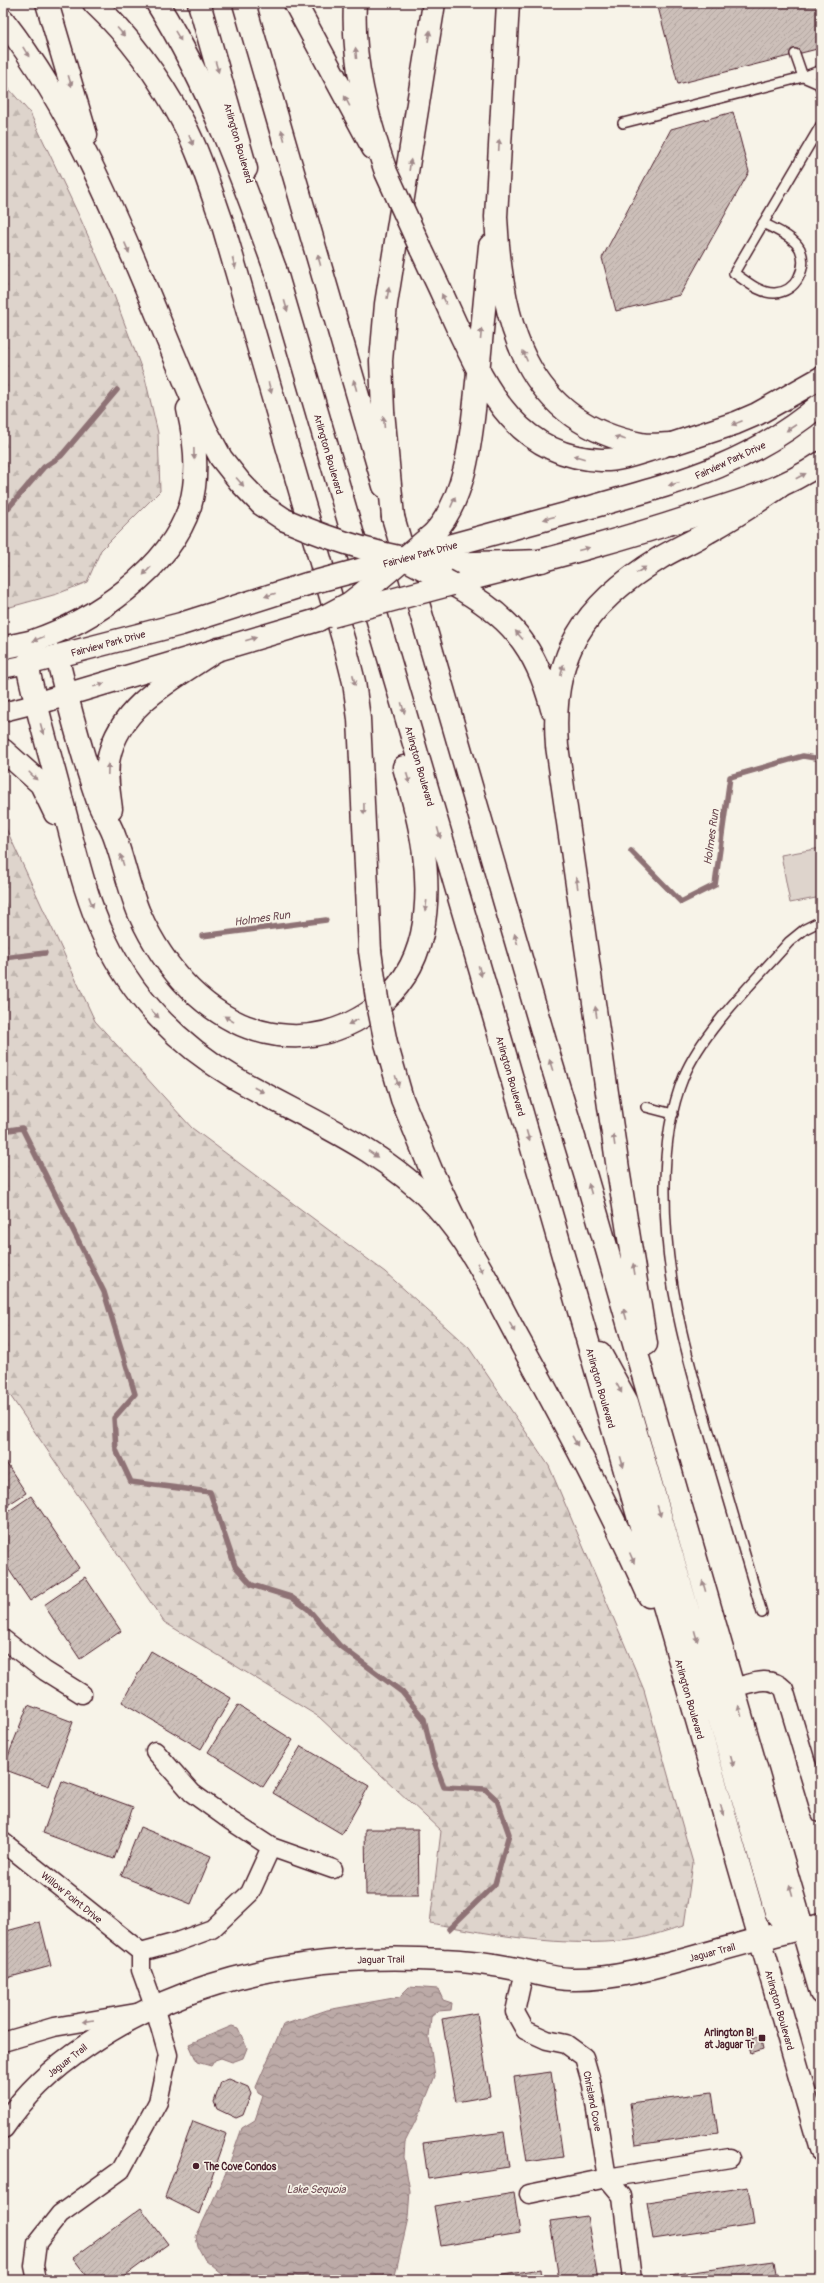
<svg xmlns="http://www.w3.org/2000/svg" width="824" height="2283" font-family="Pangolin,sans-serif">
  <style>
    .forest { fill: url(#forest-firs); stroke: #947a7c }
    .pitch { fill: #ded4cc; stroke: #947a7c }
    .water { fill: url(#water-waves); stroke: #8e7275 }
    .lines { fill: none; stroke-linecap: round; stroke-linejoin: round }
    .stream { stroke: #8e7275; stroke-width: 5.5 }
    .building { fill: url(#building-hatch); stroke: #4a1f2b }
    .service-casing { stroke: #4a1f2b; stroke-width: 12 }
    .minor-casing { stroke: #4a1f2b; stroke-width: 21 }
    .tertiary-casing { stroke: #4a1f2b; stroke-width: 25 }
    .secondary-casing { stroke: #4a1f2b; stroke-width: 25 }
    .primary-casing { stroke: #4a1f2b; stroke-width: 25 }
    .trunk-casing { stroke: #4a1f2b; stroke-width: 25 }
    .motorway-casing { stroke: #4a1f2b; stroke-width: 25 }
    .service { stroke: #f7f3e8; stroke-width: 9 }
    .minor { stroke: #f7f3e8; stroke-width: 18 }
    .tertiary { stroke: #f7f3e8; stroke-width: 22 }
    .secondary { stroke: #f7f3e8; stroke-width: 22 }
    .primary { stroke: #f7f3e8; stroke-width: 22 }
    .trunk { stroke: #f7f3e8; stroke-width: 22 }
    .motorway { stroke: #f7f3e8; stroke-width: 22 }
    .secondary-bridge-casing { stroke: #4a1f2b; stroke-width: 25; stroke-linecap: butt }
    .primary-bridge-casing { stroke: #4a1f2b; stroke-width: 25; stroke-linecap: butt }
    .trunk-bridge-casing { stroke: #4a1f2b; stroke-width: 25; stroke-linecap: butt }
    .motorway-bridge-casing { stroke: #4a1f2b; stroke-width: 25; stroke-linecap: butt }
    .secondary-bridge { stroke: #f7f3e8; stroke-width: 22 }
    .primary-bridge { stroke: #f7f3e8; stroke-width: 22 }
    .trunk-bridge { stroke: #f7f3e8; stroke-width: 22 }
    .motorway-bridge { stroke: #f7f3e8; stroke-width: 22 }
    .oneway { fill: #a0898a }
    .poi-dot { fill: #4a1f2b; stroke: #f7f3e8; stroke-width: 1.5 }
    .labels { text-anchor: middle; stroke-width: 3.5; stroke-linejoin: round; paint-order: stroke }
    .street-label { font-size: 10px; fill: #4a1f2b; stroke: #f7f3e8 }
    .poi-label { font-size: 10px; font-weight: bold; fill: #4a1f2b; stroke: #f7f3e8; text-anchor: end }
    .water-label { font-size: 11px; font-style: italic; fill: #6c4950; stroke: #f7f3e8 }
  </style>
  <defs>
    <pattern id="forest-firs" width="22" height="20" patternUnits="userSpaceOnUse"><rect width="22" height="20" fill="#ded4cc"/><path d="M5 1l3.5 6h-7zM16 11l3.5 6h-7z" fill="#c0b6af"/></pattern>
    <pattern id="water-waves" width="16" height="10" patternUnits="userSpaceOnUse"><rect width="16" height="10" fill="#bcaaa7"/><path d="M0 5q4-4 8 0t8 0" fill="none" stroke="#9b8a88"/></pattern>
    <pattern id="building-hatch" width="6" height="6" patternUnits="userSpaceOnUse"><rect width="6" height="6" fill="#ccbfb9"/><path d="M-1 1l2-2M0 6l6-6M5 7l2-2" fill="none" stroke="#b1a49f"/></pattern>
  </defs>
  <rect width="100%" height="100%" fill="#f7f3e8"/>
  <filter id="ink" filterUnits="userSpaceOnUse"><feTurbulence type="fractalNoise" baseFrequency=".025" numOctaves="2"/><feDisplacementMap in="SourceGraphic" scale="8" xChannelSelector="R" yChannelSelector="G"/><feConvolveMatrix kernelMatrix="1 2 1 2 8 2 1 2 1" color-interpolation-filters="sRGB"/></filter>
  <g filter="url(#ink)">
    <path class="forest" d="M3 82 30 113 81 220 112 290 145 378 158 433 160 491 101 550 87 582 57 594 3 609Z
      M3 822 95 1021 192 1128 385 1272 469 1348 549 1466 644 1690 693 1863 684 1926C666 1930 648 1938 630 1940 563 1948 496 1935 430 1923L441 1831 319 1717 164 1622 3 1385Z"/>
    <path class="pitch" d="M821 848V897L790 903 781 855Z"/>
    <path class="water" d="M409 1987 438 1989 443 2000 452 2003 451 2010 438 2011 431 2017 429 2038 435 2076 422 2108 405 2142 404 2157 410 2191 408 2218 394 2280H229L205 2260 198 2247 196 2237 228 2168 242 2128 255 2120 263 2096 258 2093 256 2087 283 2025 327 2010 399 1997Z
      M232 2026 238 2028 247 2048 243 2058 232 2062 221 2058 215 2060 211 2066 197 2062 189 2044Z"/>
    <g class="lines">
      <path class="stream" d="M3 514 44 467 61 456 117 390
        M631 851 681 902 715 885 730 777 803 756 821 759
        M202 936 326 920
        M3 958 45 953
        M3 1131 22 1128 104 1292 135 1394 114 1418 116 1450 131 1482 210 1492 235 1566 252 1585 291 1597 308 1609 340 1646 402 1692 424 1719 433 1758 444 1787 485 1789 497 1800 509 1834 495 1884 449 1929"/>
    </g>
    <path class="building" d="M657 3H821V48L678 84Z
      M733 112 749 172 680 295 616 311 602 258 671 129Z
      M3 1458 26 1493 3 1508Z
      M31 1496 79 1568 30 1601 3 1561V1515Z
      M85 1577 121 1631 80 1659 44 1605Z
      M151 1651 231 1698 201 1749 122 1702Z
      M28 1705 73 1722 49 1786 3 1769Z
      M238 1705 293 1740 263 1787 208 1752Z
      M301 1746 369 1786 342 1834 273 1793Z
      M62 1781 133 1807 114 1859 43 1833Z
      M140 1827 211 1856 191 1904 121 1876Z
      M365 1829H418L419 1895H366Z
      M40 1922 51 1966 3 1979V1932Z
      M477 2013 490 2096 456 2102 442 2019Z
      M760 2036 763 2049 751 2053 747 2039Z
      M551 2072 563 2157 527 2162 514 2077Z
      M229 2079 248 2087 251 2094 243 2115 236 2118 217 2109 214 2102 221 2082Z
      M712 2092 718 2133 636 2145 630 2103Z
      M193 2121 227 2134 199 2214 165 2197Z
      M504 2132 509 2167 428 2179 423 2143Z
      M748 2187 754 2224 653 2239 647 2202Z
      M514 2193 520 2233 441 2246 434 2206Z
      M141 2208 168 2244 119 2280H90L73 2258Z
      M587 2216 598 2280H559L550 2221Z
      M774 2261 777 2280H671L670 2275Z
      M541 2269 542 2280H471Z"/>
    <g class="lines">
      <g class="service-casing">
        <path id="service" d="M795 54 803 77 821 70
          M623 123 803 77 819 84 821 89
          M763 223C774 229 794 237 800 249 808 268 796 292 775 293 760 294 745 280 734 273L821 125
          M646 1107 673 1114
          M762 1613C745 1556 729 1499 712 1442 686 1355 664 1278 665 1186 665 1149 670 1110 684 1076 704 1029 755 981 789 942L805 929 821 921"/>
      </g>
      <g class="minor-casing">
        <path id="minor" d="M3 669 27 664
          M3 712 35 704
          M3 1639 45 1671 82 1694
          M733 1688C749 1684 770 1674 784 1689L821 1813
          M155 1751 192 1793 231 1821 271 1847 333 1869
          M3 1842 141 1952
          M802 1928 821 1923
          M141 1952 174 1943 212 1929 250 1893 271 1847
          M524 1971 515 2012 525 2030 547 2040 566 2044 584 2057 592 2085 607 2178 622 2196 632 2280
          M3 2042 54 2027 136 2013
          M529 2194 607 2178 730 2158
          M37 2280 34 2266 37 2243 60 2214 121 2170 158 2102 168 2055 154 2006 141 1970V1952"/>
      </g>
      <g class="tertiary-casing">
        <path id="tertiary" d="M3 2127C25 2094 53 2068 86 2046 190 1974 319 1952 443 1960 470 1961 499 1965 525 1971 540 1974 555 1979 571 1979 612 1980 655 1968 694 1957 730 1947 766 1937 802 1928"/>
      </g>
      <g class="secondary-casing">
        <path id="secondary" d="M672 444 736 423 757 414 821 378
          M437 549C488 535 540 521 591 507 680 482 749 465 821 404
          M452 584C532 563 612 543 690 517 735 503 782 490 821 463
          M27 664 181 624 307 584
          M35 704 318 620"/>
      </g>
      <g class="primary-casing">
        <path id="primary" d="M199 3 246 169
          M244 3 384 486
          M295 3 373 148
          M421 249C434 276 446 302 458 329 488 393 520 457 601 460 621 461 644 451 663 446
          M433 534C470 495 472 424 478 373"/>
      </g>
      <g class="trunk-casing">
        <path id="trunk" d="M275 269 502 1044 821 2150
          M393 517 551 1062 586 1177 821 1993
          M452 584C509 615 536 646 552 709
          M57 656C69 706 82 756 99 804 104 816 111 826 115 838 124 863 129 889 139 913 151 940 169 968 190 989 242 1040 312 1054 374 1009 399 990 415 966 422 934 434 877 420 822 404 767
          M27 664C37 712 51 758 63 805 75 850 85 897 105 939 133 998 179 1045 235 1078 304 1118 381 1147 436 1206 472 1245 494 1294 519 1340 565 1424 610 1508 649 1596
          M3 750 41 784 55 813
          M111 809C109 792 105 773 109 757 120 704 177 677 218 649
          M646 1344 618 1169 557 746C550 655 583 605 660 558 675 549 692 542 708 532 733 518 756 503 779 487
          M600 1353 627 1402 776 1912C781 1923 792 1924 802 1928"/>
      </g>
      <g class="motorway-casing">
        <path id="motorway" d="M47 3 86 135
          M94 3C130 37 160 79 183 122 200 154 210 188 222 222L344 642 354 682 359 719 370 951
          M157 3C209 86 242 177 275 269
          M355 3C352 62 367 117 386 172
          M508 3 496 217C501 320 524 422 641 444 651 446 662 444 672 444
          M3 20C97 141 144 292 206 430L221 458 240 482 261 504 285 520
          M478 373 490 246
          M393 517 383 411 381 361 386 304 434 3
          M442 564 542 561
          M3 648C13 645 23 644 33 641 93 621 170 569 190 506 199 476 195 439 188 409
          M386 1043 402 1099 431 1170 466 1243"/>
      </g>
      <use href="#service" class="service"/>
      <use href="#minor" class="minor"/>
      <use href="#tertiary" class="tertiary"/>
      <use href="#secondary" class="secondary"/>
      <use href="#primary" class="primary"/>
      <use href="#trunk" class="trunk"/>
      <use href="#motorway" class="motorway"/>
      <g class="secondary-bridge-casing">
        <path id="secondary-bridge" d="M307 584 437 549
          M332 616 452 584"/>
      </g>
      <g class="primary-bridge-casing">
        <path id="primary-bridge" d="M386 172 421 249
          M318 620 350 603 364 592 433 534"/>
      </g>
      <g class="trunk-bridge-casing">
        <path id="trunk-bridge" d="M407 560 452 584"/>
      </g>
      <g class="motorway-bridge-casing">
        <path id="motorway-bridge" d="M285 520C336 542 387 558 442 564
          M370 951 377 999 386 1043"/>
      </g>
      <use href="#secondary-bridge" class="secondary-bridge"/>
      <use href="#primary-bridge" class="primary-bridge"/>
      <use href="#trunk-bridge" class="trunk-bridge"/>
      <use href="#motorway-bridge" class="motorway-bridge"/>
    </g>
    <defs><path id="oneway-solid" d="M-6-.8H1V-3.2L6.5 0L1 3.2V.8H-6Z"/></defs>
    <g class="oneway">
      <use href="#oneway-solid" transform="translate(121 32) rotate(49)"/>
      <use href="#oneway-solid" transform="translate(178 36) rotate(59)"/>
      <use href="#oneway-solid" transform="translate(429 36) rotate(-81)"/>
      <use href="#oneway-solid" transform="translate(26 52) rotate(58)"/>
      <use href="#oneway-solid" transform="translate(356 53) rotate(-95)"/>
      <use href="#oneway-solid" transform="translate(217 67) rotate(74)"/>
      <use href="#oneway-solid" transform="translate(70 81) rotate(73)"/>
      <use href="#oneway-solid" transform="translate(347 101) rotate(-118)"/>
      <use href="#oneway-solid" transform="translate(283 135) rotate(-106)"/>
      <use href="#oneway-solid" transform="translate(191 140) rotate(66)"/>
      <use href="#oneway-solid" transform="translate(499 145) rotate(-87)"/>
      <use href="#oneway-solid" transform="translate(410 165) rotate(-82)"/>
      <use href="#oneway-solid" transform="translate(127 248) rotate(67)"/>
      <use href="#oneway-solid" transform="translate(319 260) rotate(-106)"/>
      <use href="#oneway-solid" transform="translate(234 263) rotate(74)"/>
      <use href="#oneway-solid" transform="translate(388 293) rotate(-80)"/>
      <use href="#oneway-solid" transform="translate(444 299) rotate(-115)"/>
      <use href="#oneway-solid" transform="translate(286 306) rotate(74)"/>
      <use href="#oneway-solid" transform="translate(481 334) rotate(-85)"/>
      <use href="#oneway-solid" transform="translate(525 356) rotate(-113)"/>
      <use href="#oneway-solid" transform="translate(355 385) rotate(-106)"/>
      <use href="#oneway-solid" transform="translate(270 388) rotate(74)"/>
      <use href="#oneway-solid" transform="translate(384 422) rotate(-94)"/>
      <use href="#oneway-solid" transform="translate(737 423) rotate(158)"/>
      <use href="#oneway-solid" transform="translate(791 428) rotate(147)"/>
      <use href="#oneway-solid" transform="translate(620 438) rotate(-164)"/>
      <use href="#oneway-solid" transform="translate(194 454) rotate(89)"/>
      <use href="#oneway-solid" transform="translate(579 457) rotate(-164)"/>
      <use href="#oneway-solid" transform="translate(801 476) rotate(-28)"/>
      <use href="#oneway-solid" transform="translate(240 482) rotate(49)"/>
      <use href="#oneway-solid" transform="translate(674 484) rotate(165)"/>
      <use href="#oneway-solid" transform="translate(453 502) rotate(-67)"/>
      <use href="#oneway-solid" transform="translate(549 518) rotate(165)"/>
      <use href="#oneway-solid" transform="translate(584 549) rotate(-15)"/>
      <use href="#oneway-solid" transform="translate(641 570) rotate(-33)"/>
      <use href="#oneway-solid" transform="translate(147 571) rotate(133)"/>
      <use href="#oneway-solid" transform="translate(270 595) rotate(162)"/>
      <use href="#oneway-solid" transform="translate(519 635) rotate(-131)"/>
      <use href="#oneway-solid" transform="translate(38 639) rotate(158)"/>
      <use href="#oneway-solid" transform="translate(251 639) rotate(-16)"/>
      <use href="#oneway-solid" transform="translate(562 670) rotate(-77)"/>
      <use href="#oneway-solid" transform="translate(354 680) rotate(78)"/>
      <use href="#oneway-solid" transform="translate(99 685) rotate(-17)"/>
      <use href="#oneway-solid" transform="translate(403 708) rotate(74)"/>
      <use href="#oneway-solid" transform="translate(42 729) rotate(74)"/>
      <use href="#oneway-solid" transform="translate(108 769) rotate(-88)"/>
      <use href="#oneway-solid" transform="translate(33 776) rotate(45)"/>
      <use href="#oneway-solid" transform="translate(408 778) rotate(74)"/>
      <use href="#oneway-solid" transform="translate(364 809) rotate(89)"/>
      <use href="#oneway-solid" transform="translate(439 833) rotate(74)"/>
      <use href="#oneway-solid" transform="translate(122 860) rotate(-108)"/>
      <use href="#oneway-solid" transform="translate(577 883) rotate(-98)"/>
      <use href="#oneway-solid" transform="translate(91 902) rotate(69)"/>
      <use href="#oneway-solid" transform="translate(426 906) rotate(97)"/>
      <use href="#oneway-solid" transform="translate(516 939) rotate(-106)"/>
      <use href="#oneway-solid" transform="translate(480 971) rotate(74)"/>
      <use href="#oneway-solid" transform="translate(596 1012) rotate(-98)"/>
      <use href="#oneway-solid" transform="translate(155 1014) rotate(44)"/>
      <use href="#oneway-solid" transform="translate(229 1019) rotate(-148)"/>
      <use href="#oneway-solid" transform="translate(353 1022) rotate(153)"/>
      <use href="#oneway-solid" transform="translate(551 1065) rotate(-107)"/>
      <use href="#oneway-solid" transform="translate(397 1081) rotate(73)"/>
      <use href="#oneway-solid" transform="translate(259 1090) rotate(28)"/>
      <use href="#oneway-solid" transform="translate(528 1136) rotate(74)"/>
      <use href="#oneway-solid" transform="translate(614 1140) rotate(-98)"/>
      <use href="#oneway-solid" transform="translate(373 1154) rotate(34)"/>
      <use href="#oneway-solid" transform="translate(590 1189) rotate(-106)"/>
      <use href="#oneway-solid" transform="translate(480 1268) rotate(61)"/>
      <use href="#oneway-solid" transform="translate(634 1269) rotate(-99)"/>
      <use href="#oneway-solid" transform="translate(625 1314) rotate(-106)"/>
      <use href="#oneway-solid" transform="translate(512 1327) rotate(61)"/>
      <use href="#oneway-solid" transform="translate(619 1388) rotate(61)"/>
      <use href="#oneway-solid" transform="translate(575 1441) rotate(61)"/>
      <use href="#oneway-solid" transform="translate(622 1462) rotate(74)"/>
      <use href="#oneway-solid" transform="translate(659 1511) rotate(73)"/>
      <use href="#oneway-solid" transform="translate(632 1558) rotate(66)"/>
      <use href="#oneway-solid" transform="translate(704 1586) rotate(-106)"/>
      <use href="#oneway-solid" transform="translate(696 1636) rotate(74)"/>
      <use href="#oneway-solid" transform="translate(740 1711) rotate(-106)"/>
      <use href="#oneway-solid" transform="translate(732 1761) rotate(74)"/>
      <use href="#oneway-solid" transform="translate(722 1810) rotate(74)"/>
      <use href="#oneway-solid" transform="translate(791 1890) rotate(-106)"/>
      <use href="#oneway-solid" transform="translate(88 2021) rotate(171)"/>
    </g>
  </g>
  <g class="poi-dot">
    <rect x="758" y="2034" width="8" height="8" rx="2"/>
    <circle cx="196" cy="2166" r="4"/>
  </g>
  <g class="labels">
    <g class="street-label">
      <text transform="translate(239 143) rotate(74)" y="4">Arlington Boulevard</text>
      <text transform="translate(329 454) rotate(74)" y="4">Arlington Boulevard</text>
      <text transform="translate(730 460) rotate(-25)" y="4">Fairview Park Drive</text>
      <text transform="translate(420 554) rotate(-15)" y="4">Fairview Park Drive</text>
      <text transform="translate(108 643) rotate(-15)" y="4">Fairview Park Drive</text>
      <text transform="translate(420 766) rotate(74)" y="4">Arlington Boulevard</text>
      <text transform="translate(511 1076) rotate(74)" y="4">Arlington Boulevard</text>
      <text transform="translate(601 1388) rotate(74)" y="4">Arlington Boulevard</text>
      <text transform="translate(690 1699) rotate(74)" y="4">Arlington Boulevard</text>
      <text transform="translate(72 1897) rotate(39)" y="4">Willow Point Drive</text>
      <text transform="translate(712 1952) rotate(-15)" y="4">Jaguar Trail</text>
      <text transform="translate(381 1959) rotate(-1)" y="4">Jaguar Trail</text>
      <text transform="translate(780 2010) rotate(74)" y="4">Arlington Boulevard</text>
      <text transform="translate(67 2060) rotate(-38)" y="4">Jaguar Trail</text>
      <text transform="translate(593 2101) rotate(79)" y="4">Chrisland Cove</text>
    </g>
    <g class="poi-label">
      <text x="754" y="2036">Arlington Bl<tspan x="754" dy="12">at Jaguar Tr</tspan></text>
      <text x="204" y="2170" text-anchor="start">The Cove Condos</text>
    </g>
    <g class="water-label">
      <text transform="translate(711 837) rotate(-82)" y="4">Holmes Run</text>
      <text transform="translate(262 918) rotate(-8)" y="4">Holmes Run</text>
      <text x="316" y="2193">Lake Sequoia</text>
    </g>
  </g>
  <rect width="824" height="2283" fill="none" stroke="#f7f3e8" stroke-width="16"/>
  <rect x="8" y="8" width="808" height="2267" fill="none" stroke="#4a1f2b" stroke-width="1.5" filter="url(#ink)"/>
</svg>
